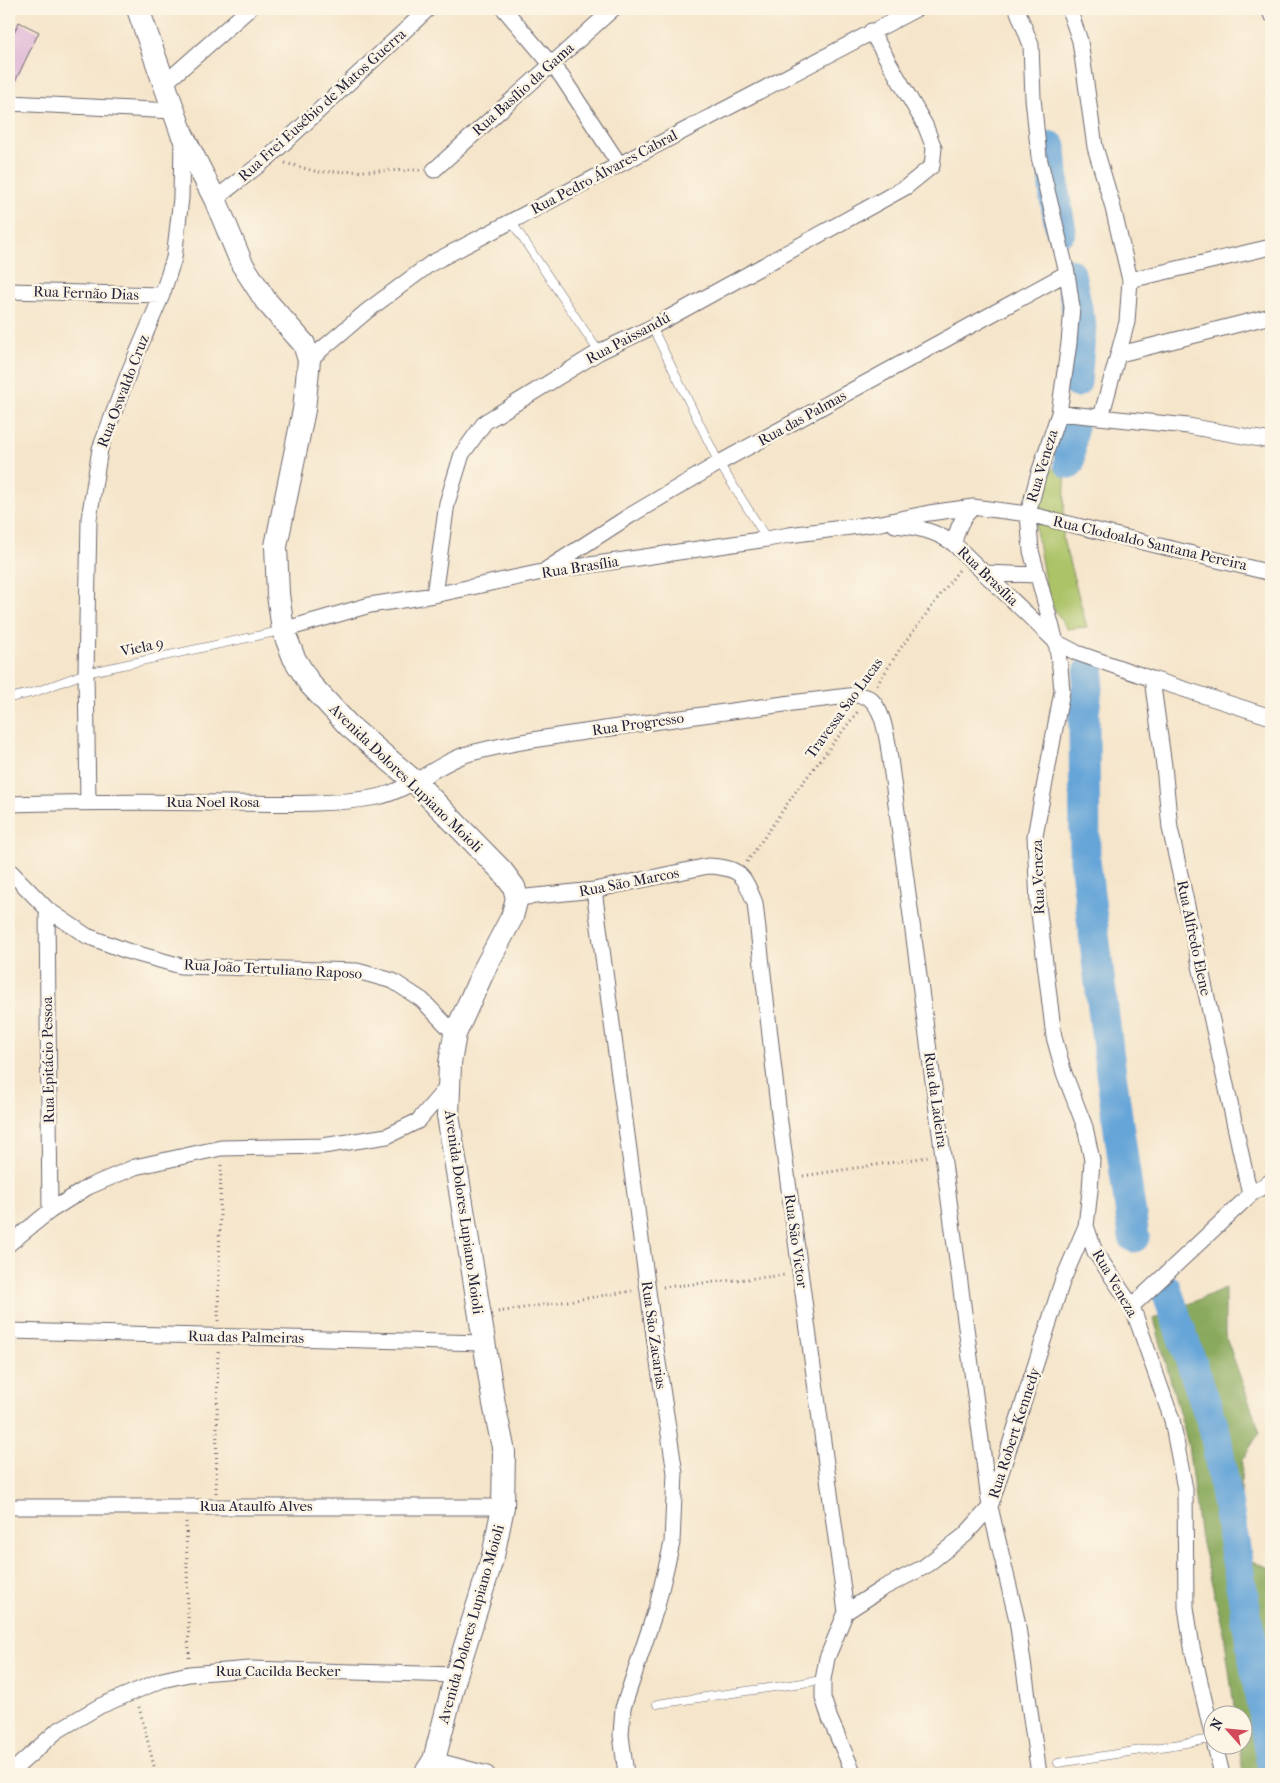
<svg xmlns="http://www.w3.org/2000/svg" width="1280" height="1783" font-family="'IM FELL French Canon',serif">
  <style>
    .green { fill: #acc368; stroke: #677252 }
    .forest { fill: #89a95c; stroke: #56664c }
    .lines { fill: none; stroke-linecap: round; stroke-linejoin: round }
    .river { stroke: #66a5d8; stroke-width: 31 }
    .building { fill: #ddb2d6 }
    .lane-casing { stroke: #6c666d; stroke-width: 9 }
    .street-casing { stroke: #6c666d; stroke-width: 17 }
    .secondary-casing { stroke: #6c666d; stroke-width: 24 }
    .path { stroke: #6c666d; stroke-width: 3; stroke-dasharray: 1 4; stroke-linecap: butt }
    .lane { stroke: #fff; stroke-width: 8 }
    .street { stroke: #fff; stroke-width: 15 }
    .secondary { stroke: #fff; stroke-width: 22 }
    .labels { text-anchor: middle; stroke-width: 5; stroke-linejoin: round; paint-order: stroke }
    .street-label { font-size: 15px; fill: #22223b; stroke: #fcf5e5 }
  </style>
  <rect width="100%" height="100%" fill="#fcf5e5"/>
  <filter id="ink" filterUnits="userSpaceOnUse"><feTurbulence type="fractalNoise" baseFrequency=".02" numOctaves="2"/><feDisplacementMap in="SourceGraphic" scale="10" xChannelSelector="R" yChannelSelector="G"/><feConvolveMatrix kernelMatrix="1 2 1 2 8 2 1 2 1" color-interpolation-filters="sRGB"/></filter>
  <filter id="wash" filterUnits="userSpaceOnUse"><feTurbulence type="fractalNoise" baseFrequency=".0096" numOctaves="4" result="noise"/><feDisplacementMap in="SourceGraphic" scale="20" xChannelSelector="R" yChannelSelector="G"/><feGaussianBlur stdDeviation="1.12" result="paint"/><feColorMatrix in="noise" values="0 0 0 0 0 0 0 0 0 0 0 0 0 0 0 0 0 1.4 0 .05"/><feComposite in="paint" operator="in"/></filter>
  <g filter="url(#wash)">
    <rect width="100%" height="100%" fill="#f5e5ca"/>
    <path class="green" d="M1066 460 1063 539 1087 627 1067 629 1048 599 1036 530 1035 491 1048 472Z"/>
    <path class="forest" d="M1225 1288V1334L1260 1432 1242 1460 1241 1497 1251 1561 1271 1568V1774H1243L1239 1746H1242V1716L1235 1715 1224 1633 1199 1532 1188 1445 1154 1319Z"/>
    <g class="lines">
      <path class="river" d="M1051 147 1055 199 1061 230
        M1070 274 1081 327 1076 382
        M1069 463 1072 429
        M1089 672 1084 713 1085 860 1110 1066 1134 1237
        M1166 1289 1215 1431 1271 1760"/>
    </g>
    <g id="blocks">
      <path class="building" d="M19 22 39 32 9 94V43Z"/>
    </g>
  </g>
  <g filter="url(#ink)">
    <use href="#blocks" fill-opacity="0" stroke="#6c666d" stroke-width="1"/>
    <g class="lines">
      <g class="lane-casing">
        <path id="lane" d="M511 221 599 352
          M652 327 719 463 767 539
          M9 698 35 692 86 673 280 631
          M657 1704 823 1680
          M1058 1763 1212 1739"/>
      </g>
      <g class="street-casing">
        <path id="street" d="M504 9 562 77 619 164
          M1017 9 1031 45 1033 98 1039 157 1067 273 1072 307 1069 343 1059 413 1038 476 1028 514 1031 551 1056 642 1060 667 1062 691 1035 836 1038 905 1054 1037 1064 1073 1085 1127 1092 1160 1090 1191 1086 1226 1095 1252 1132 1306 1172 1420 1185 1489 1186 1607 1192 1647 1212 1734
          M1069 9 1080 41 1095 147 1112 204 1130 280 1127 322 1101 417
          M1270 9 1271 14
          M165 83 249 9
          M9 103 174 111
          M434 170 613 9
          M215 199 268 158 428 9
          M1130 280 1271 247
          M9 291 162 295
          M1120 354 1271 316
          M309 360 367 311 430 264 916 9
          M1059 413 1188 426 1271 441
          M895 525C917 527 936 531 954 544L1056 642 1077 653 1152 679 1271 717
          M954 544C957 528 962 518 973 507
          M547 569 631 515 719 463 1067 273
          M985 573 1037 575
          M434 595 447 503 462 454 485 422 599 352 652 327 906 187 932 166 934 148 925 125 871 31
          M283 630 370 605 434 595 542 572 767 539 789 535 881 523 929 513 973 507 1028 514 1271 573
          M1152 679 1164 766 1170 828 1250 1195
          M88 802 86 673 89 519 100 449 129 372 162 295 174 258 181 198 182 139
          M9 804C81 802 153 802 226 803 276 803 328 806 377 797 409 791 440 761 471 753 521 740 573 734 625 726 702 715 779 704 857 695 860 696 866 696 869 698 882 708 885 729 888 744L990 1507 1017 1620 1039 1774
          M9 870 47 909 87 936 127 951 181 966 357 971 393 981 422 1000 455 1034
          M594 890 655 1343 675 1473 672 1543 657 1606 623 1708 621 1735 626 1774
          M517 898 594 890 708 866C741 868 743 874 755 903L779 1115 846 1612
          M47 909 50 1211
          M9 1244 50 1211 88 1187 135 1167 221 1148 323 1146 387 1136 418 1121 449 1085
          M1132 1306 1250 1195 1271 1181
          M9 1331 484 1343
          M9 1507H503
          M1215 1746 1222 1774
          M434 1760 487 1774
          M9 1774 57 1731 100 1706 162 1680 189 1674 250 1669 456 1675
          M854 1774 830 1719 823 1698V1680L827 1658 846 1612 883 1588 924 1567 965 1535 990 1507 1062 1282 1086 1226"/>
      </g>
      <g class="secondary-casing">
        <path id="secondary" d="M138 9 182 134 215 199 242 264 266 301 304 344 309 360 304 410 276 546 278 594 283 630 294 658 310 684 349 726 414 781 502 871 514 887 517 898 512 917 484 970 455 1034 450 1063 448 1115 494 1404 504 1452 503 1507 493 1556 456 1675 434 1760 425 1774"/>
      </g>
      <path class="path" d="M285 163 318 172 420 170
        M877 685 900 649 959 570
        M747 862 794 794 859 710
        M803 1176 928 1157
        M663 1287 786 1275
        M498 1312 632 1291
        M218 1321 221 1162
        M216 1493 218 1352
        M186 1522 189 1658
        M139 1707 156 1774"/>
      <use href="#lane" class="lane"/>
      <use href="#street" class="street"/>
      <use href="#secondary" class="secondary"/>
    </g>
  </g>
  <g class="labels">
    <g class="street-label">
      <text transform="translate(523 89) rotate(-42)" y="5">Rua Basílio da Gama</text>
      <text transform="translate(322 105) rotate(-42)" y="5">Rua Frei Eusébio de Matos Guerra</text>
      <text transform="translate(604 172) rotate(-28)" y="5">Rua Pedro Álvares Cabral</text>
      <text transform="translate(86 293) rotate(2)" y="5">Rua Fernão Dias</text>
      <text transform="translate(628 338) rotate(-28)" y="5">Rua Paissandú</text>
      <text transform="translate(123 391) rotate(-69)" y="5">Rua Oswaldo Cruz</text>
      <text transform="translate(802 418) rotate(-29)" y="5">Rua das Palmas</text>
      <text transform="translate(1042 466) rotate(-73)" y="5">Rua Veneza</text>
      <text transform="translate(1150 543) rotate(13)" y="5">Rua Clodoaldo Santana Pereira</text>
      <text transform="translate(580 567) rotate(-9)" y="5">Rua Brasília</text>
      <text transform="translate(988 576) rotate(44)" y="5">Rua Brasília</text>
      <text transform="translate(142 647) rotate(-12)" y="5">Viela 9</text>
      <text transform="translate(844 708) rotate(-54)" y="5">Travessa Sao Lucas</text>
      <text transform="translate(638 724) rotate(-8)" y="5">Rua Progresso</text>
      <text transform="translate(406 778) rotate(44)" y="5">Avenida Dolores Lupiano Moioli</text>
      <text x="213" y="807">Rua Noel Rosa</text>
      <text transform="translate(1038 877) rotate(-92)" y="5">Rua Veneza</text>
      <text transform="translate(629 882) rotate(-11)" y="5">Rua São Marcos</text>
      <text transform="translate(1194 938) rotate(78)" y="5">Rua Alfredo Elene</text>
      <text transform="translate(273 969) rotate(3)" y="5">Rua João Tertuliano Raposo</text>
      <text transform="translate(48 1060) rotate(-91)" y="5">Rua Epitácio Pessoa</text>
      <text transform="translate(936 1100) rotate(82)" y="5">Rua da Ladeira</text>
      <text transform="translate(464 1212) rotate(82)" y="5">Avenida Dolores Lupiano Moioli</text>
      <text transform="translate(796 1241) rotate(82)" y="5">Rua São Victor</text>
      <text transform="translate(1115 1283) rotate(60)" y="5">Rua Veneza</text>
      <text transform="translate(654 1335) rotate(82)" y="5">Rua São Zacarias</text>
      <text transform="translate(246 1337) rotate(1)" y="5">Rua das Palmeiras</text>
      <text transform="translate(1014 1433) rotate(-72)" y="5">Rua Robert Kennedy</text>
      <text x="256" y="1511">Rua Ataulfo Alves</text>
      <text transform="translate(471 1624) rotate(-74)" y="5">Avenida Dolores Lupiano Moioli</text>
      <text x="278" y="1676">Rua Cacilda Becker</text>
    </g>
  </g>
  <rect width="1280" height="1783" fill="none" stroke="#fcf5e5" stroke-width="30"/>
  <g transform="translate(1228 1730) rotate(297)"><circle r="24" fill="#fcf5e5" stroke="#a5a1a1"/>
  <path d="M0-4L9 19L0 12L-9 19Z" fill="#d1495b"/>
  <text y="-8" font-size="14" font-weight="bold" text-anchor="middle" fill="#22223b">N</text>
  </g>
</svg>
